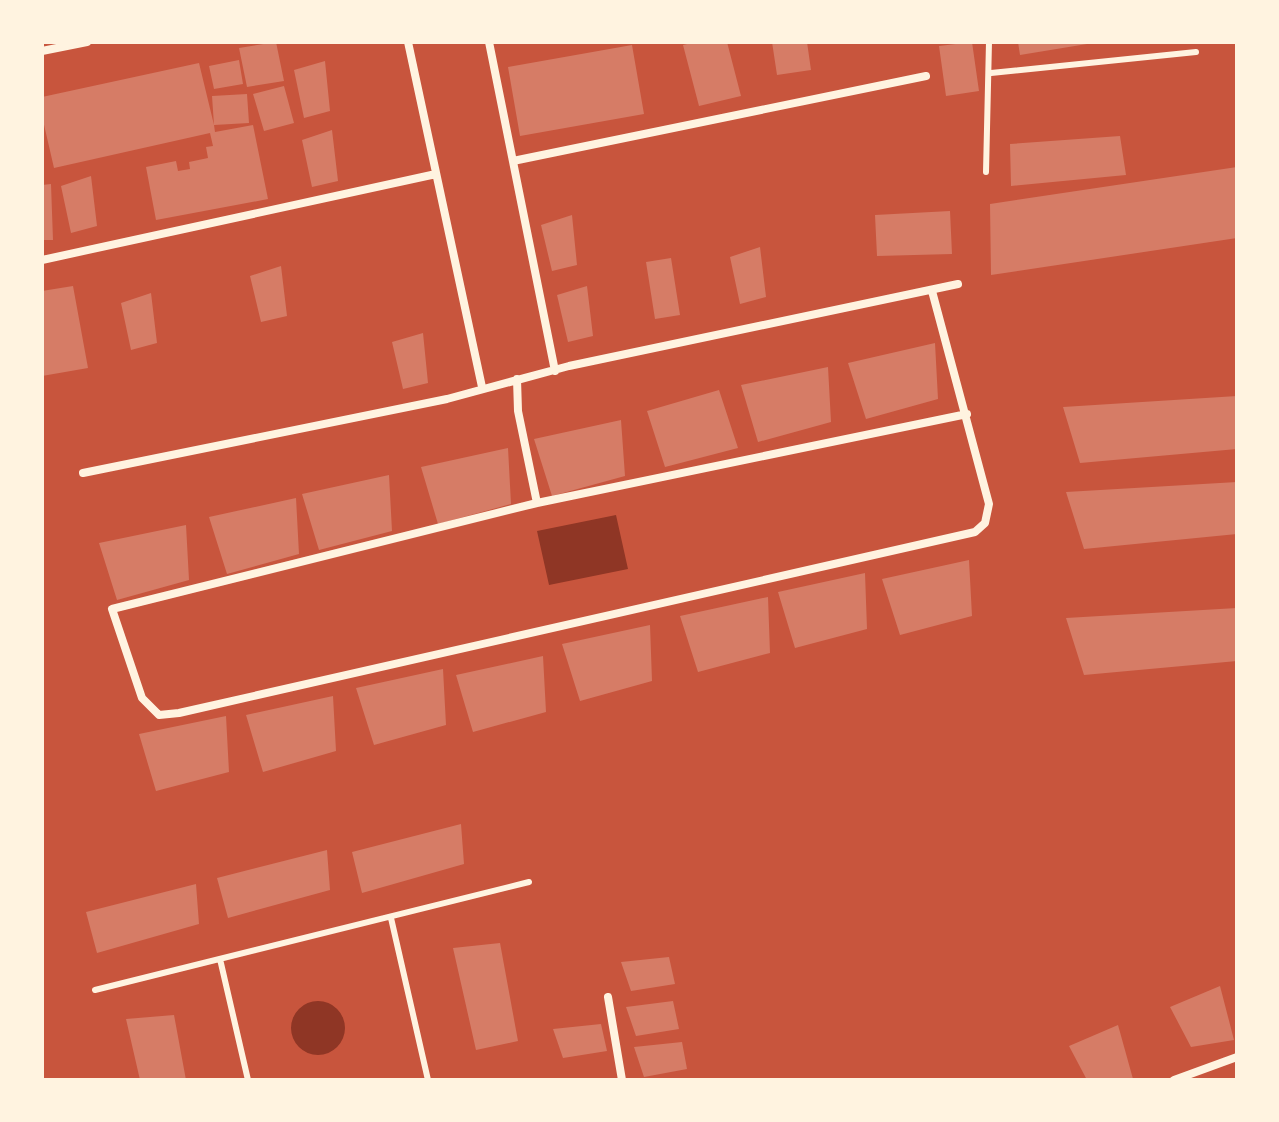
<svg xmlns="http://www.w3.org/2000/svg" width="1279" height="1122" font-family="'Source Serif 4',serif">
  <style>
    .water { fill: #8f3625 }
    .building { fill: #d67c66 }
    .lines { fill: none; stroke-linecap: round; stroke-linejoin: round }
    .service { stroke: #fff3e0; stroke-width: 6 }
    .minor { stroke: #fff3e0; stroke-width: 8 }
  </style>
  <rect width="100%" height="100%" fill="#c8553d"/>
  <path class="water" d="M616 515 628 569 549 585 537 531Z
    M291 1028a27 27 0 1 1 54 0a27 27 0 1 1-54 0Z"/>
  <path class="building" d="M276 42 284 81 247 87 239 48Z
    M695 42H727L741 96 699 106 683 45Z
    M772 42H807L811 70 777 75Z
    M972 42 979 91 946 96 939 46Z
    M1018 42H1087V44L1020 55Z
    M632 45 644 114 520 136 508 67Z
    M239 60 243 84 214 89 209 66Z
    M325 61 330 111 304 118 294 70Z
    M199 63 214 125 212 96 247 94 249 123 214 125 215 132 253 125 268 199 156 220 146 167 176 161 178 171 190 169 189 162 208 158 206 147 213 146 210 133 54 168 42 116V97Z
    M284 86 294 123 264 131 253 94Z
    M332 130 338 181 312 187 302 140Z
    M1120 136 1126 175 1011 186 1010 144Z
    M1237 167V238L991 275 990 204Z
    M91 176 97 226 71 233 61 186Z
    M51 184 53 240H42V185Z
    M950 211 952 254 877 256 875 215Z
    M572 215 577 265 552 271 541 225Z
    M760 247 766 297 740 304 730 257Z
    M671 258 680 315 655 319 646 262Z
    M281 266 287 316 261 322 250 276Z
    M73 286 88 368 42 376V291Z
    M587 286 593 336 568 342 557 295Z
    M151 293 157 343 131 350 121 303Z
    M423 333 428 383 403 389 392 342Z
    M935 343 938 399 866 419 848 363Z
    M828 367 831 422 758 442 741 385Z
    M719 390 738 448 665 467 647 411Z
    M1237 396V449L1080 463 1063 407Z
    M621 420 625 476 552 496 534 439Z
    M508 448 511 504 438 524 421 467Z
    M389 475 392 531 319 550 302 494Z
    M1237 482V534L1084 549 1066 492Z
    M296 498 299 554 227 574 209 517Z
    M186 525 189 580 117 600 99 543Z
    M969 560 972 616 900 635 882 579Z
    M865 573 867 629 795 648 778 592Z
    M768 597 770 653 698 672 680 616Z
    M1237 608V661L1084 675 1066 618Z
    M650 625 652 681 580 701 562 644Z
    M543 656 546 712 473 732 456 675Z
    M443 669 446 725 374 745 356 688Z
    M333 696 336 751 263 772 246 715Z
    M226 716 229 772 156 791 139 734Z
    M461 824 464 864 362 893 352 852Z
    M327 850 330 890 228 918 217 878Z
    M196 884 199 924 97 953 86 912Z
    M500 943 518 1041 476 1050 453 948Z
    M669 957 675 984 631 991 621 962Z
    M1220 986 1234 1040 1191 1047 1170 1007Z
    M673 1001 679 1029 636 1036 626 1007Z
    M174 1015 186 1080H140L126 1019Z
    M601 1024 607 1051 563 1058 553 1029Z
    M1118 1025 1133 1079 1087 1080 1069 1046Z
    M682 1042 687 1069 644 1077 634 1047Z"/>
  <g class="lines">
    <path class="service" d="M991 73 1196 52
      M986 172 989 42
      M391 918 428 1080
      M220 959 248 1080
      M95 990 529 882"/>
    <path class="minor" d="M408 42 482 387
      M489 42 555 371
      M42 51 87 42
      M513 161 926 76
      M42 260 436 174
      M932 291 989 504 985 523 975 532 179 713 159 715 142 698 112 609 537 503 967 414
      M517 379 518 411 537 503
      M83 473 447 399 569 366 958 284
      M608 997 622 1080
      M1174 1080 1237 1057"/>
  </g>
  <rect width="1279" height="1122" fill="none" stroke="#fff3e0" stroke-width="88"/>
</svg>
